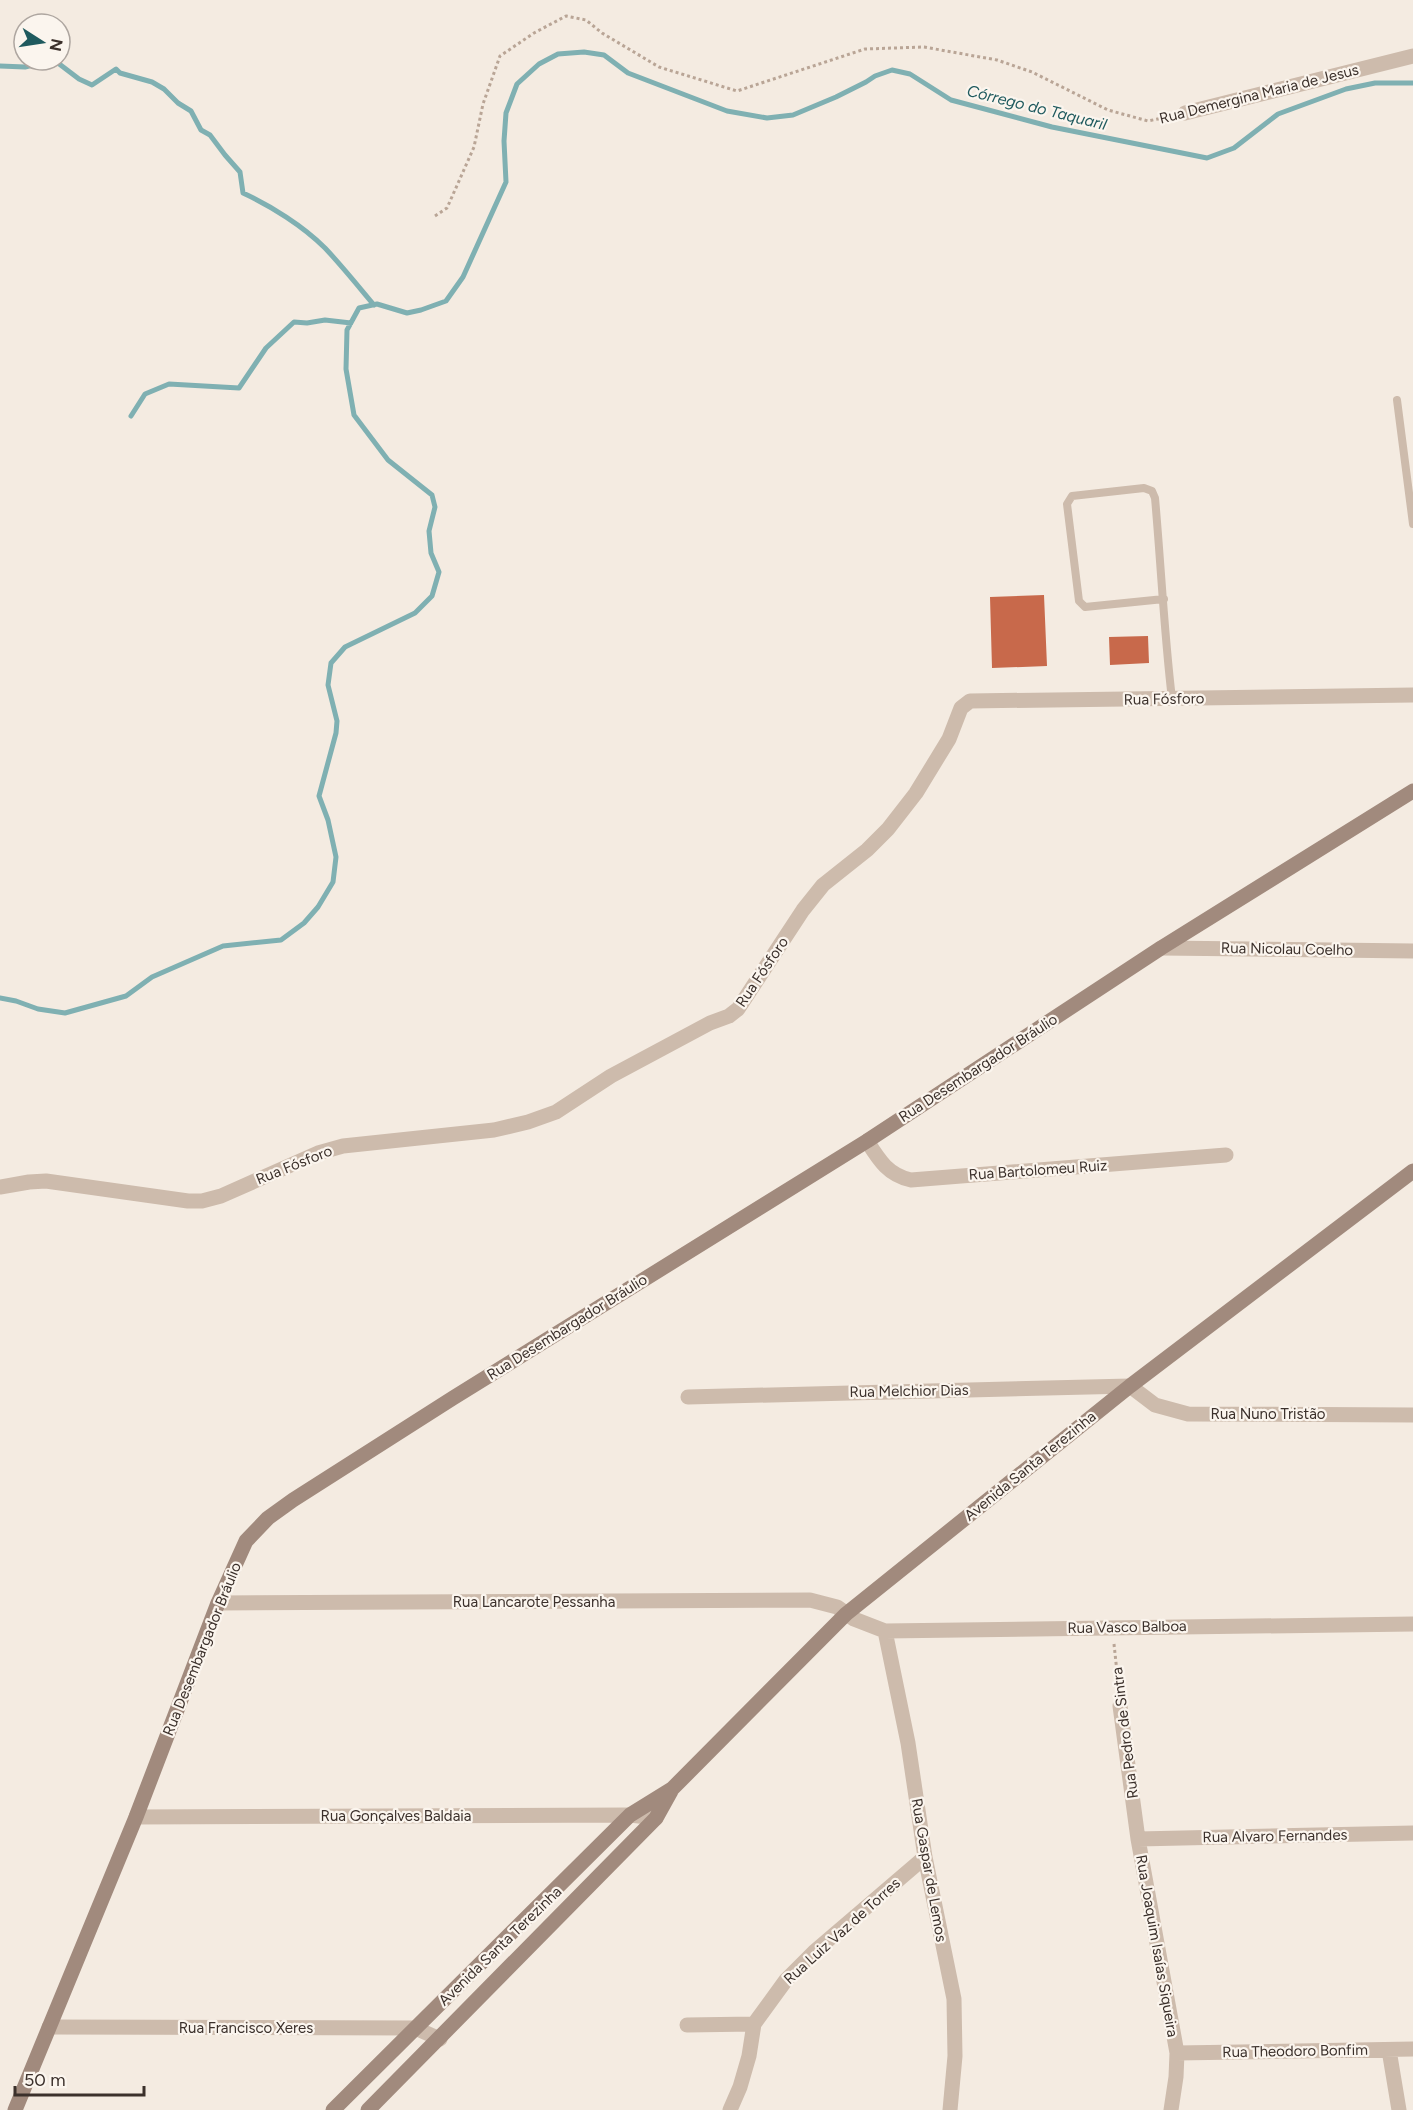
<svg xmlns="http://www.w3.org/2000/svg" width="1413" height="2110" font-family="Figtree,sans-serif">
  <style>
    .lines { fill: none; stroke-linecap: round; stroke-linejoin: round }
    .stream { stroke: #7fb0b2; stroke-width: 5 }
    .building { fill: #c8694b }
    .path { stroke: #b9a596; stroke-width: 3; stroke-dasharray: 3 3; stroke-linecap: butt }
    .lane { stroke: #cdbbac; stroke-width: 8 }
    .street { stroke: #cdbbac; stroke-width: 15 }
    .secondary { stroke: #a18a7d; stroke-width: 15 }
    .labels { text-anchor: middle; stroke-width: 4.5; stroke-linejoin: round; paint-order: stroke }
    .street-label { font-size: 15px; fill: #3b302b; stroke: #fbf5ee }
    .water-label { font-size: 16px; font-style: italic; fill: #1f5a5e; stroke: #fbf5ee }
  </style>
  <rect width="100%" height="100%" fill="#f4ebe1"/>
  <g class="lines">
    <path class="stream" d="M54 60 79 79 92 85 116 69 120 73 152 82 164 89 178 103 191 111 201 130 210 135 225 155 240 172 243 193C271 206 303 226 325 248 342 266 358 286 374 305
      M0 66 25 67 53 60
      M131 416 145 394 169 384 239 388 266 348 294 322 307 323 325 320 351 323
      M0 998 16 1001 38 1009 65 1013 126 996 152 977 223 946 281 940 304 923 318 907 333 882 336 857 328 820 319 796 336 733 337 721 328 685 331 663 345 647 415 613 432 596 439 572 431 553 429 531 435 507 432 495 388 460 354 415 346 369 347 330 359 308 377 304 407 313 421 310 446 301 463 277 506 182 504 141 506 113 517 84 539 64 558 54 584 52 604 55 628 73 727 111 767 118 793 115 836 97 866 82 875 76 892 70 910 74 951 100 1052 127 1207 158 1234 148 1278 114 1346 89 1375 83H1413"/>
  </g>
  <path class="building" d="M1044 595 1047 666 992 668 990 597Z
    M1148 636 1149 663 1110 665 1109 637Z"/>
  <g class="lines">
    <path class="path" d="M435 216 447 208 474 147 483 104 500 56 534 33 566 16 586 20 602 33 659 67 737 91 865 49 924 47 997 60 1032 72 1108 110 1148 121 1172 116
      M1114 1644 1119 1691"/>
    <path class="lane" d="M1397 400 1413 524
      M1164 599 1085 607 1079 601 1067 504 1072 496 1144 488 1152 491 1155 498C1161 565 1164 632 1172 699"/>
    <path class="street" d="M1185 113 1413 56
      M1161 948 1413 951
      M867 1141C879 1160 888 1175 911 1180L1226 1155
      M0 1187 29 1182 46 1181 188 1201H202L221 1196 318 1153 343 1146 494 1130 528 1122 556 1112 611 1076 710 1023 729 1016 738 1009 803 910 823 885 867 850 888 829 916 793 949 739 961 708 970 701 1413 695
      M688 1397 1130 1386 1155 1405 1188 1414 1413 1415
      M218 1603 810 1600 837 1607 854 1619 885 1631 1413 1624
      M885 1631 908 1743 925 1857 954 1999 955 2056 950 2110
      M1120 1706 1138 1839 1177 2053 1176 2077 1171 2110
      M136 1817 630 1815 656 1818
      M1138 1839 1413 1833
      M687 2025 754 2024
      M49 2027 415 2028 440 2039
      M1389 2050 1399 2110
      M1177 2053 1413 2049
      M730 2110 740 2087 749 2056 754 2024 786 1980 814 1952 925 1857"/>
    <path class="secondary" d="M15 2110 136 1817 218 1603 246 1541 268 1518 293 1500 453 1398 867 1141 1161 948 1413 791
      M333 2110 630 1815 672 1789 846 1614 1130 1386 1413 1171
      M368 2110 656 1818 671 1791"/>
  </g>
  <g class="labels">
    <g class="street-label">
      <text transform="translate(1259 94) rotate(-14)" y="5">Rua Demergina Maria de Jesus</text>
      <text transform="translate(1164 699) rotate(-1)" y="5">Rua Fósforo</text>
      <text transform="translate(1287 949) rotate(1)" y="5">Rua Nicolau Coelho</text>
      <text transform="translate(762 972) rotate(-56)" y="5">Rua Fósforo</text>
      <text transform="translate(978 1068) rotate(-33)" y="5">Rua Desembargador Bráulio</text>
      <text transform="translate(294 1165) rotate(-22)" y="5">Rua Fósforo</text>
      <text transform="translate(1038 1170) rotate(-4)" y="5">Rua Bartolomeu Ruiz</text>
      <text transform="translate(567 1327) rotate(-32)" y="5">Rua Desembargador Bráulio</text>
      <text transform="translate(909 1391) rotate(-1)" y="5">Rua Melchior Dias</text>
      <text x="1268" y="1419">Rua Nuno Tristão</text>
      <text transform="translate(1030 1466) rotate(-39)" y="5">Avenida Santa Terezinha</text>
      <text x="534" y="1607">Rua Lancarote Pessanha</text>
      <text transform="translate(1127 1627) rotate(-1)" y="5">Rua Vasco Balboa</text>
      <text transform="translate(202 1649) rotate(-68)" y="5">Rua Desembargador Bráulio</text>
      <text transform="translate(1125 1733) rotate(-97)" y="5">Rua Pedro de Sintra</text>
      <text x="396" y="1821">Rua Gonçalves Baldaia</text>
      <text transform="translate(1275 1836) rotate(-1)" y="5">Rua Alvaro Fernandes</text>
      <text transform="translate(929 1870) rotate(80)" y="5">Rua Gaspar de Lemos</text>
      <text transform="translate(842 1931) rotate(-42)" y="5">Rua Luiz Vaz de Torres</text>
      <text transform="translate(500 1946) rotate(-44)" y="5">Avenida Santa Terezinha</text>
      <text transform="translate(1157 1946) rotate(80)" y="5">Rua Joaquim Isaías Siqueira</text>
      <text x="246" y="2033">Rua Francisco Xeres</text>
      <text transform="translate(1295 2051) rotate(-1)" y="5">Rua Theodoro Bonfim</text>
    </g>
    <g class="water-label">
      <text transform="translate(1037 107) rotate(14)" y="6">Córrego do Taquaril</text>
    </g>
  </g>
  <g transform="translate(42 42) rotate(102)"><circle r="28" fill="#fbf5ee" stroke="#aea6a0" stroke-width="1.5"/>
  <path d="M0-4.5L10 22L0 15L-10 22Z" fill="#1f5a5e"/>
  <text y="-9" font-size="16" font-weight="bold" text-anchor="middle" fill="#3b302b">N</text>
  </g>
  <path d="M15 2086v9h129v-9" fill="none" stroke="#3b302b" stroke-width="3"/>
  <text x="24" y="2086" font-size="18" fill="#3b302b" stroke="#fbf5ee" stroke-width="4.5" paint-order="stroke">50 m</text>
</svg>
